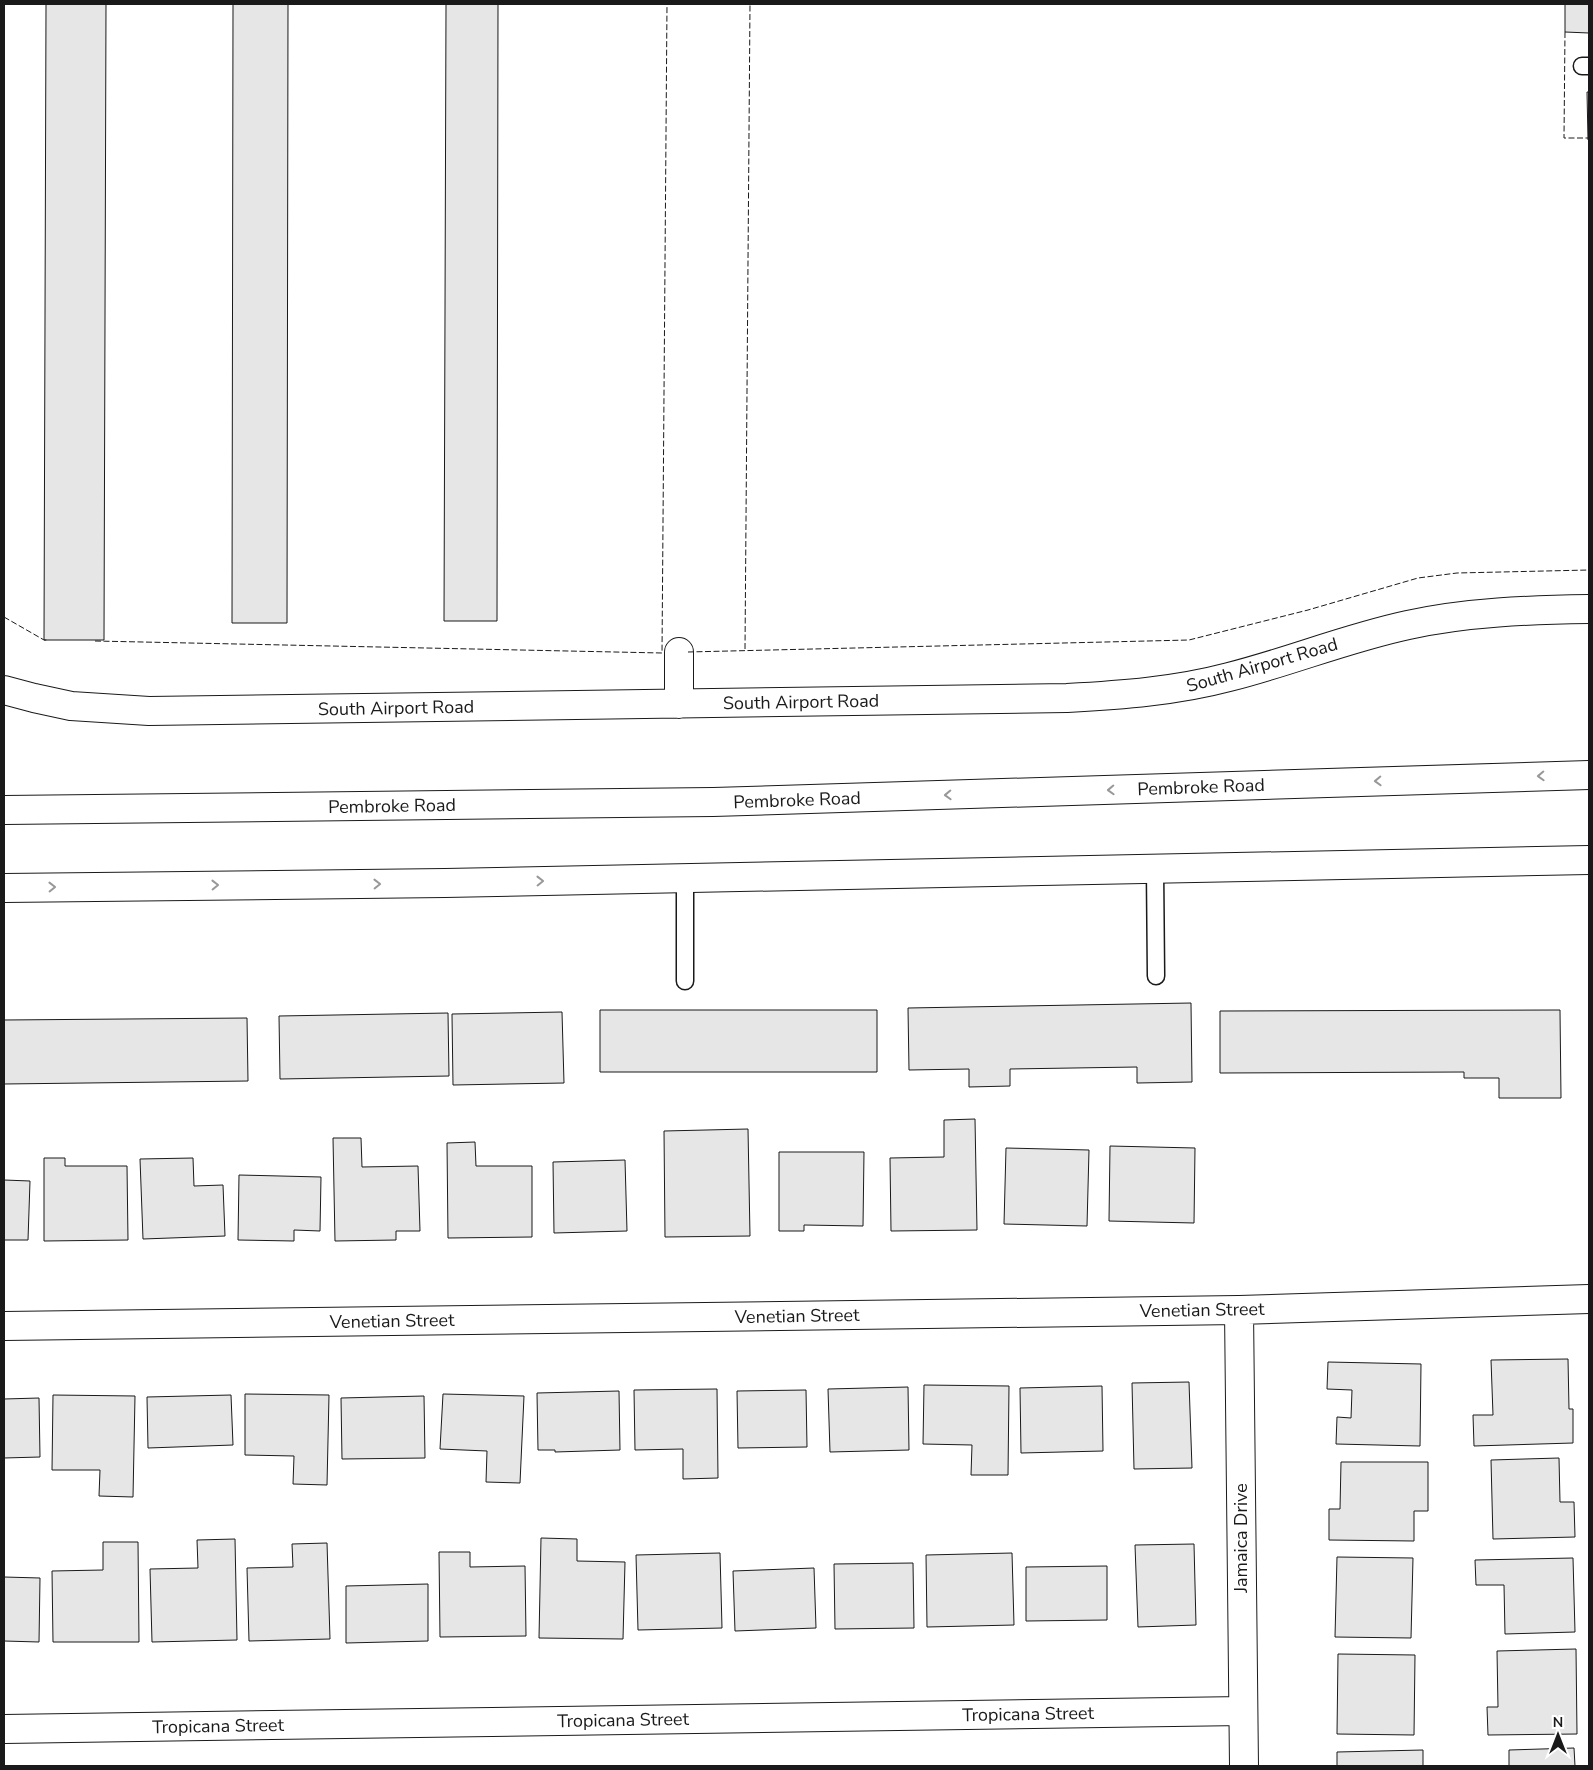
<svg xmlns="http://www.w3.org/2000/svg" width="1593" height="1770" font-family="'Nunito Sans',sans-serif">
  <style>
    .building { fill: #e6e6e6; stroke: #1a1a1a }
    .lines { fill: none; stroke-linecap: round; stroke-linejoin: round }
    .lane-casing { stroke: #1a1a1a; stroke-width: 19 }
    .street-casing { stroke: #1a1a1a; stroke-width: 30 }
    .secondary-casing { stroke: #1a1a1a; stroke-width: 30 }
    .lane { stroke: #fff; stroke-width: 16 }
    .street { stroke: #fff; stroke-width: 28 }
    .secondary { stroke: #fff; stroke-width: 28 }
    .fence { stroke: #1a1a1a; stroke-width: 1; stroke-dasharray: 6 2.5; stroke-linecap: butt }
    .oneway { stroke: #989898 }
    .labels { text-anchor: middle; stroke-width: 4; stroke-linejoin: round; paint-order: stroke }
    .street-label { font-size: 18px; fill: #1a1a1a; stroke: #fff }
  </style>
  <rect width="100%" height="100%" fill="#fff"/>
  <path class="building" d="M46 4H106L104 640H44Z
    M233 4H288L287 623H232Z
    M446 4H498L497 621H444Z
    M1565 4H1589V33L1565 32Z
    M1587 92H1589V140H1588Z
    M1191 1003 1192 1082 1137 1083V1067L1010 1069V1086L969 1087V1069L909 1070 908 1008Z
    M600 1010H877V1072H600Z
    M1560 1010 1561 1098H1499V1078H1464V1072L1220 1073V1011Z
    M562 1012 564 1083 453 1085 452 1014Z
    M448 1013 449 1076 280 1079 279 1016Z
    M247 1018 248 1081 4 1084V1020Z
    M975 1119 977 1230 891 1231 890 1158 944 1157V1120Z
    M748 1129 750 1236 665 1237 664 1131Z
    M333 1138H361L362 1167 418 1166 420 1231H396V1240L335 1241Z
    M475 1142 476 1166H532V1237L448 1238 447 1143Z
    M1110 1146 1195 1148 1194 1223 1109 1221Z
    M1006 1148 1089 1150 1087 1226 1004 1224Z
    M779 1152H864L863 1226 804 1225V1231H779Z
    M44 1158H65V1166H127L128 1240 44 1241Z
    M193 1158 194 1186 223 1185 225 1236 143 1239 140 1159Z
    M625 1160 627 1231 554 1233 553 1162Z
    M239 1175 321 1177 320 1231 294 1230V1241L238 1240Z
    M4 1180 30 1181 28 1240H4Z
    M1568 1359 1569 1409H1573V1443L1474 1446 1473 1415H1493L1491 1360Z
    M1328 1362 1421 1364 1420 1446 1336 1444 1337 1417 1351 1418 1352 1390 1327 1389Z
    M1189 1382 1192 1468 1134 1469 1132 1383Z
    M924 1385 1009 1386 1008 1475H971L972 1445 923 1444Z
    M1102 1386 1103 1451 1021 1453 1020 1388Z
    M908 1387 909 1450 830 1452 828 1389Z
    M717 1389 718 1478 683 1479V1449L635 1450 634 1390Z
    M806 1390 807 1447 738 1448 737 1391Z
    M619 1391 620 1450 555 1452V1450H538L537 1393Z
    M245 1394 329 1395 327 1485 293 1484 294 1456 245 1455Z
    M443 1394 524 1396 520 1483 486 1482 487 1451 440 1449Z
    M53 1395 135 1396 133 1497 99 1496 100 1470H52Z
    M231 1395 233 1445 148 1448 147 1397Z
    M424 1396 425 1458 342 1459 341 1398Z
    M39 1398 40 1457 4 1458V1399Z
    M1559 1458 1560 1502H1574L1575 1537 1493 1539 1491 1460Z
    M1341 1462H1428V1511H1414V1541L1329 1540V1509H1340Z
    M541 1538 577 1539V1561L625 1562 623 1639 539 1638Z
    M235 1539 237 1640 152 1642 150 1569 198 1568 197 1540Z
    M103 1542H138L139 1642H53L52 1571 103 1570Z
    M327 1543 330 1639 249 1641 247 1568 293 1567 292 1544Z
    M1194 1544 1196 1625 1138 1627 1135 1545Z
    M439 1552H470V1567L525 1566 526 1636 440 1637Z
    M720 1553 722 1628 638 1630 636 1555Z
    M1012 1553 1014 1625 927 1627 926 1555Z
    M1337 1557 1413 1558 1411 1638 1335 1637Z
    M1573 1558 1575 1632 1505 1634 1504 1585H1476L1475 1560Z
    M913 1563 914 1628 835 1629 834 1564Z
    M1107 1566V1620L1026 1621V1567Z
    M814 1568 816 1628 735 1631 733 1571Z
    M4 1577 40 1578 39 1642 4 1641Z
    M428 1584V1641L346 1643V1586Z
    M1576 1649 1577 1734 1488 1735 1487 1707H1498L1497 1651Z
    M1338 1654 1415 1655 1414 1735 1337 1734Z
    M1574 1748 1575 1766H1509V1750Z
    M1423 1750V1766H1337V1752Z"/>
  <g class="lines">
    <g class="lane-casing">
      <path id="lane" d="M1582 66H1589
        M1155 869 1156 976
        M685 878V981"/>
    </g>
    <g class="street-casing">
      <path id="street" d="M4 690 34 698 71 706 149 711 1067 698C1122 695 1176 691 1229 677 1289 662 1347 638 1408 625 1467 612 1529 610 1589 609
        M679 704V652
        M1239 1310 1244 1766
        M4 1326 1239 1310 1589 1299
        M4 1729 1243 1711"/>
    </g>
    <g class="secondary-casing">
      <path id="secondary" d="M4 810 713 802 1589 775
        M4 888 445 883 1589 860"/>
    </g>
    <use href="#lane" class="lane"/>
    <use href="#street" class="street"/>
    <use href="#secondary" class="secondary"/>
    <path class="fence" d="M1565 32 1564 138H1589
      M4 617 44 640H48
      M95 641 662 653 667 4
      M745 649 750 4
      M688 652 1189 640 1308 610 1418 578 1457 573 1589 570"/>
  </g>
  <defs><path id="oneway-chevron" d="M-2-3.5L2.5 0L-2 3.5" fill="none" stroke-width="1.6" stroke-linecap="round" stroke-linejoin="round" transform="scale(1.25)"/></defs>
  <g class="oneway">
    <use href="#oneway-chevron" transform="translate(1541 776) rotate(178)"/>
    <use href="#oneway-chevron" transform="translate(1378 781) rotate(178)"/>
    <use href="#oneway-chevron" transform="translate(1111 790) rotate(178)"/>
    <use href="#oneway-chevron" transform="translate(948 795) rotate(178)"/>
    <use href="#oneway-chevron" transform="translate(540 881) rotate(-1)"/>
    <use href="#oneway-chevron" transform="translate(377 884) rotate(-1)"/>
    <use href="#oneway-chevron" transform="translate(215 885) rotate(-1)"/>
    <use href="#oneway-chevron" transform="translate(52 887) rotate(-1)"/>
  </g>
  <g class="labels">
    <g class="street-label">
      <text transform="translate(1262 665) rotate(-16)" y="6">South Airport Road</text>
      <text transform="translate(801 702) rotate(-1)" y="6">South Airport Road</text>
      <text transform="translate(396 708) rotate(-1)" y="6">South Airport Road</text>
      <text transform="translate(1201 787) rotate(-2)" y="6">Pembroke Road</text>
      <text transform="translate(797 800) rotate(-2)" y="6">Pembroke Road</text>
      <text transform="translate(392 806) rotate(-1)" y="6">Pembroke Road</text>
      <text transform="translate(1202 1310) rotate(-1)" y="6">Venetian Street</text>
      <text transform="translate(797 1316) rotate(-1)" y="6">Venetian Street</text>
      <text transform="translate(392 1321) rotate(-1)" y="6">Venetian Street</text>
      <text transform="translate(1241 1538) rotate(-90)" y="6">Jamaica Drive</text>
      <text transform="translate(1028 1714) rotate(-1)" y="6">Tropicana Street</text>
      <text transform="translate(623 1720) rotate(-1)" y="6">Tropicana Street</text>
      <text transform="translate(218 1726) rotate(-1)" y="6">Tropicana Street</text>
    </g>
  </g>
  <rect width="1593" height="1770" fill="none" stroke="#1a1a1a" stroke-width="10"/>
  <g transform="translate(1558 1735)" stroke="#ffffff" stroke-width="4" paint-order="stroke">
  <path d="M0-4L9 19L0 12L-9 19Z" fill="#1a1a1a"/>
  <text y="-8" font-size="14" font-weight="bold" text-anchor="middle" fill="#1a1a1a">N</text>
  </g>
</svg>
